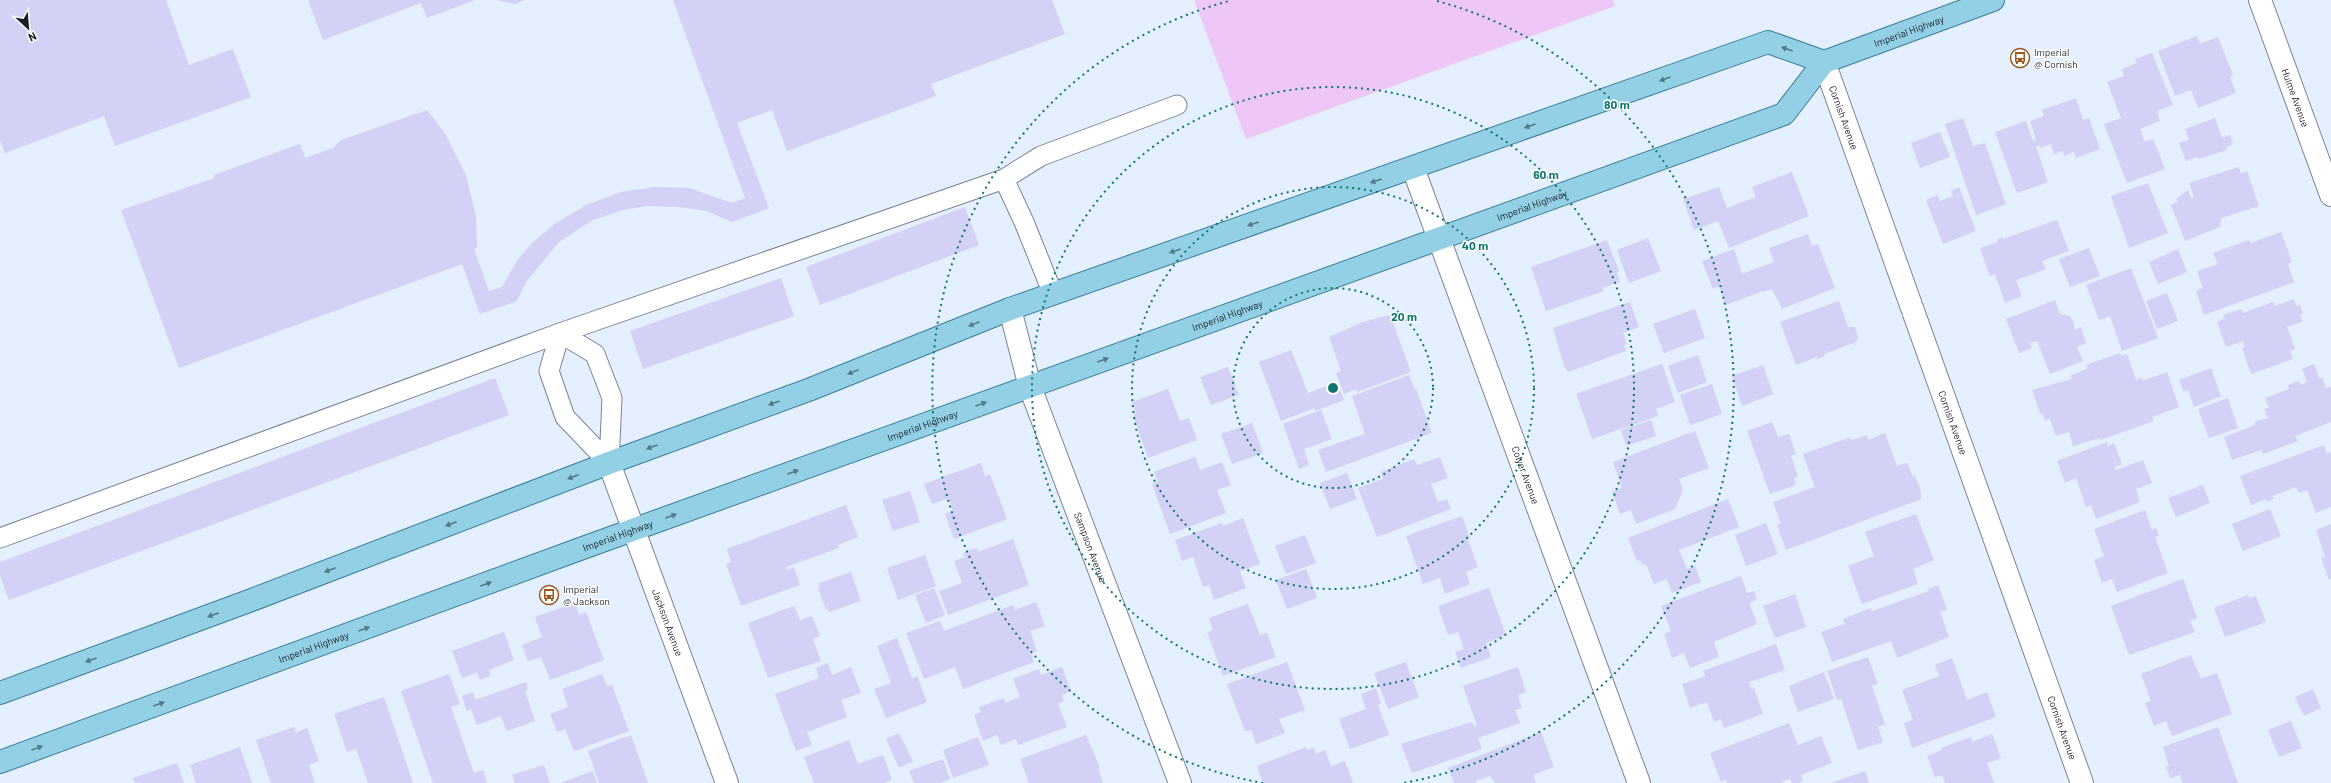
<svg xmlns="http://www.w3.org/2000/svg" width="2331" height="783" font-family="Barlow,sans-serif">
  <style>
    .green { fill: #efc7f6 }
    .building { fill: #d3d1f5 }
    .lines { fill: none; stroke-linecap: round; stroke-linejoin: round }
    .service-casing { stroke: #7b8593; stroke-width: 21 }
    .minor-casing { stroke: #7b8593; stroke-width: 24 }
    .primary-casing { stroke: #3a7e96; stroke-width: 24 }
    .service { stroke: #fff; stroke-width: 19 }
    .minor { stroke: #fff; stroke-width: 22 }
    .primary { stroke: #93d0e5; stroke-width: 22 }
    .oneway { fill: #577884 }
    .ring { fill: none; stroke: #0f766e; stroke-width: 2; stroke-dasharray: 2 4 }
    .labels { text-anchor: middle; stroke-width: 3; stroke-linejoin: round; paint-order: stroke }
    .street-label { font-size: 10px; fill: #1b1f24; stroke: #fff }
    .poi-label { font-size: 10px; fill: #1b1f24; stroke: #fff; text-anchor: start }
    .centre { fill: #0f766e; stroke: #fff; stroke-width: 2 }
    .ring-label { font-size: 12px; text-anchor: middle; font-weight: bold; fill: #0f766e; stroke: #fff; stroke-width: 3; stroke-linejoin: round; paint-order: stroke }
  </style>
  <rect width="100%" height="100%" fill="#e4efff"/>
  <path class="green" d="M1194 0H1613L1615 6 1246 139Z"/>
  <path class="building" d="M0 0H166L189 65 233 49 251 97 115 146 104 116 5 153 0 140Z
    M308 0H475L427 18 421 3 323 40Z
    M497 0H525L515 4Z
    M673 0H1052L1065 34 931 84 936 96 787 151 772 110 737 123 769 208 732 222 707 211 678 207 647 206 623 210 593 220 559 242 526 282 517 301 480 314 462 264 179 368 121 210 215 178 214 175 300 144 305 158 333 148 341 140 427 110 446 135 466 175 476 217 477 248 474 249 489 291 502 287 516 262 532 243 556 223 586 205 621 192 655 187 689 188 732 203 745 198Z
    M2197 36 2200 44 2218 37 2233 75 2230 77 2236 93 2198 108 2191 90 2175 96 2158 51Z
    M2152 53 2173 105 2157 111 2160 121 2140 129 2145 142 2153 139 2165 169 2127 183 2104 124 2121 118 2107 82 2124 76 2122 69 2137 63 2135 59Z
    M2076 98 2083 120 2089 118 2100 149 2076 158 2074 152 2064 156 2063 151 2054 154 2051 144 2040 148 2039 145 2036 146 2048 182 2017 193 1995 132 2026 121 2033 141 2036 140 2030 121 2044 116 2042 110Z
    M1963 118 1973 146 1985 143 2006 204 1976 215 1945 124Z
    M2215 118 2222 138 2230 135 2233 144 2226 147 2227 150 2198 159 2197 157 2186 161 2179 143 2189 140 2185 129Z
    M1940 132 1950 157 1920 168 1911 143Z
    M2239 167 2241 174 2247 171 2259 206 2221 218 2220 227 2185 241 2171 205 2178 202 2177 198 2188 190 2191 198 2194 197 2189 183Z
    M1792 172 1809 216 1729 248 1718 221 1694 230 1683 199 1719 187 1727 208 1756 197 1752 187Z
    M2148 183 2168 233 2129 248 2111 196Z
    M1959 187 1976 231 1943 244 1926 200 1938 195 1940 201 1953 196 1951 191Z
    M965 207 979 245 820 305 806 267Z
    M2057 220 2069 251 2042 261 2046 269 2016 280 2022 296 2005 303 1995 274 1990 276 1980 248 1998 242 1997 239 2003 237V239Z
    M2281 232 2292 262 2288 264 2294 282 2204 315 2196 291 2203 288 2197 271 2218 264 2213 253 2249 240 2251 243Z
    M1808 234 1812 246 1818 244 1835 288 1782 309 1772 289 1763 292V291L1726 305 1719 286 1713 289 1702 261 1734 249 1742 274 1774 262 1769 248Z
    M1648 238 1661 271 1629 283 1617 250Z
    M1607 240 1619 271 1617 273 1620 282 1602 288 1604 291 1546 311 1531 267Z
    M2089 248 2100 276 2070 287 2059 259Z
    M2178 249 2187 272 2158 284 2149 262Z
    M2131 268 2158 338 2122 351 2110 316 2099 320 2086 285Z
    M781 278 794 316 643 369 630 331Z
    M2167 293 2178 321 2157 329 2146 301Z
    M2294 299 2296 306 2300 305 2303 313 2300 315 2302 322 2287 327 2295 349 2290 351 2293 359 2251 374 2242 348 2245 347 2243 341 2226 347 2217 322 2225 318 2223 315 2241 309 2243 313 2273 302 2275 306Z
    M2055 300 2060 314 2070 316 2074 322V330L2081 327 2086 343 2077 347 2083 361 2050 374 2037 341 2030 343 2032 348 2019 353 2006 319Z
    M1839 301 1848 327H1855L1858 337 1856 342 1824 354 1825 356 1818 359 1817 357 1796 365 1780 322Z
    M1630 302 1639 327 1623 333 1627 344 1624 345 1626 351 1568 372 1564 366 1553 328Z
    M1695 309 1705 338 1664 353 1653 324Z
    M1390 315 1411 372 1357 392 1356 389 1344 394 1336 373 1341 371 1329 337 1363 322Z
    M1291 350 1308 393 1337 382 1344 400 1315 411 1314 408 1281 421 1259 362Z
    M2120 353 2121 356 2127 354 2136 380 2142 377 2143 381 2167 372 2179 407 2152 417 2154 421 2100 440 2099 438 2073 446 2069 432 2056 436 2050 419 2045 420 2043 414 2041 415 2032 390 2072 379 2070 376 2088 368 2086 365Z
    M1698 355 1707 382 1678 393 1668 366Z
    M1662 364 1675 402 1656 409 1658 416 1592 439 1576 394Z
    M2314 364 2319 378 2322 377 2326 388 2331 387V422L2295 436 2298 441 2263 454 2261 450 2232 460 2224 437 2255 425 2254 422 2268 418 2264 409 2269 408 2265 398 2289 389 2288 385 2299 381 2301 385 2307 382 2302 369Z
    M1763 365 1773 394 1742 406 1732 376Z
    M1228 367 1239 395 1211 405 1200 377Z
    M2211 368 2221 396 2194 407 2188 390 2183 391 2179 380Z
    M1409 375 1415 390 1416 389 1432 433 1326 472 1318 450 1365 434 1352 396Z
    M495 378 509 415 9 600 0 576V562Z
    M1712 384 1722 414 1690 425 1680 395Z
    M1168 389 1180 421 1189 418 1197 440 1148 458 1133 416 1136 414 1132 402Z
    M2228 398 2238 428 2209 438 2198 409Z
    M1321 410 1332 439 1304 449 1309 465 1299 469 1283 424Z
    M1651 420 1656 436 1626 446 1621 430Z
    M1772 422 1778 437 1789 434 1796 454 1791 456 1798 476 1794 478 1796 485 1770 494 1747 431Z
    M1252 423 1263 453 1232 464 1221 434Z
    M1695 431 1709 468 1679 479 1683 490 1675 509 1636 524 1631 510 1620 514 1612 492 1622 488 1613 462Z
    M1885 433 1897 466 1907 463 1913 477 1915 476 1921 491V499L1786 550 1777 525 1781 524 1773 502 1815 487 1803 454 1848 438 1853 440 1867 435 1868 440Z
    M2107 442 2108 446 2114 443 2122 464 2115 467 2116 470 2143 460 2152 483 2136 489 2140 502 2096 519 2091 505 2086 507 2076 478 2065 483 2057 461Z
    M2324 445 2327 454 2331 452V507L2316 513 2307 490 2299 493 2296 487 2272 496 2274 499 2267 502 2266 499 2251 505 2240 476Z
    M1195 457 1200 470 1222 462 1231 485 1217 490 1226 513 1170 534 1152 484 1158 482 1154 472Z
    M1440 457 1448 478 1431 484 1438 502 1447 499 1451 509 1377 537 1358 488 1383 479 1381 472 1414 459 1417 465Z
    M981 463 985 476 990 474 1007 519 954 539 945 514 953 511 949 498 932 504 924 484Z
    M1347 473 1357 499 1330 509 1320 483Z
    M2203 485 2210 503 2176 517 2168 498Z
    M910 491 920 522 893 531 882 500Z
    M1728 499 1739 527 1679 550 1687 569 1695 566 1701 582 1672 593 1667 579 1654 584 1646 564 1642 565 1640 560 1637 561 1628 538Z
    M846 505 858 537 838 545 839 548 786 567 788 570 794 567 800 585 741 606 726 564 731 562 727 549Z
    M2270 509 2281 536 2243 551 2232 524Z
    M2145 510 2152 530 2156 528 2159 536 2155 537 2168 573 2117 592 2112 579 2102 583 2094 560 2104 556 2094 529Z
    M1916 514 1934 560 1913 569 1918 584 1862 604 1848 566 1874 556 1865 532Z
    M1462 516 1470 538 1468 540 1478 567 1466 572 1470 584 1445 594 1440 578 1423 584 1406 536Z
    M1243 518 1260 564 1240 571 1246 588 1214 600 1209 585 1203 587 1193 557 1182 561 1175 540 1222 523 1223 526Z
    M1766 523 1778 554 1746 566 1735 535Z
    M2331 524V579L2329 580 2321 558 2325 557 2316 530Z
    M1305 535 1316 563 1286 574 1275 546Z
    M1013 539 1029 585 948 615 939 591 962 583 954 561 965 557 963 553 977 548 978 552Z
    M925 555 936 586 898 600 887 568Z
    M1306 569 1317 598 1287 609 1276 580Z
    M851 572 861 601 829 612 828 609 826 610 818 588H820L819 583Z
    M1741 576 1747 593 1754 591 1757 600 1751 602 1750 605 1757 624 1714 642 1719 657 1690 668 1684 653 1672 658 1664 634 1671 631 1661 606Z
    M2183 579 2197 618 2190 621 2195 632 2129 655 2111 606Z
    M1938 585 1947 609 1940 612 1949 637 1897 658 1891 641 1832 662 1821 632 1845 624 1843 619 1871 608 1872 611 1929 591 1928 589Z
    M934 588 945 615 926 623 915 595Z
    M1489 588 1506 635 1486 643 1491 657 1461 668 1455 652 1464 649 1458 632 1448 635 1438 606Z
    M1795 594 1806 627 1775 638 1763 606Z
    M2248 595 2249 598 2256 596 2266 622 2225 637 2214 608Z
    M1036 602 1045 626 1030 631 1037 651 1031 653 1034 662 963 689 955 667 924 679 906 633 940 621 944 631 1013 605 1015 610Z
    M575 603 579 615 586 612 604 660 550 680 541 657 528 661 522 645 542 637 535 617Z
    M1248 604 1260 635 1267 633 1276 657 1223 676 1207 632 1213 630 1209 618Z
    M794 606 800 620 812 616 820 636 813 639 821 661 768 678 748 623Z
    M504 632 514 660 489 670 490 676 480 680 477 672 462 678 452 651Z
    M897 638 912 678 917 676 927 702 886 718 874 689 891 683 877 646Z
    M1776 644 1785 670 1749 682 1751 689 1754 688 1763 714 1724 728 1721 719 1714 722 1707 702 1690 708 1682 684 1706 676 1703 671Z
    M2191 655 2201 679 2217 673 2232 714 2172 736 2166 721 2154 726 2145 703 2151 701 2141 674Z
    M1868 657 1878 684 1872 686 1885 724 1878 727 1883 742 1858 750 1841 699 1837 700 1827 671Z
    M1952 658 1967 700 1987 692 1996 717 1912 748 1904 723 1913 720 1902 690 1939 676 1935 665Z
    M1287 662 1305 710 1279 719 1285 733 1256 744 1251 730 1245 731 1227 684Z
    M1406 662 1419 697 1388 709 1374 673Z
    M828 663 832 675 851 667 861 693 841 700 847 717 807 732 812 745 796 751 775 694 819 678 816 668Z
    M1062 667 1071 691 1062 695 1064 701 1058 704 1067 727 1018 745 1016 739 1001 745 997 735 983 741 974 715 981 712 979 707 1004 698 1005 703 1020 697 1013 679 1039 669 1041 675Z
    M1518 667 1526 692 1518 695 1522 708 1515 710 1520 723 1478 738 1482 749 1412 773 1401 744 1472 722 1474 727 1477 726 1463 686Z
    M1824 672 1834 699 1798 712 1789 686Z
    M449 674 460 704 451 707 474 773 483 770 487 783H433L401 691Z
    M602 674 607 686 612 685 629 731 574 751 565 729 557 732 550 714 568 707 562 689Z
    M526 682 528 689 525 691 535 721 507 731 501 716 477 725 471 709 467 711 462 696 473 692 475 700Z
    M1376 688 1381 704 1378 705 1389 735 1350 749 1339 719 1366 709 1361 694Z
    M2313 689 2321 708 2304 716 2295 697Z
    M384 697 413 783H368L356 749 347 752 334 714Z
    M2291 721 2302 748 2279 757 2268 730Z
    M1789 723 1798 745 1821 736 1832 763 1801 775 1803 781 1798 783H1792L1790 779 1782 781 1783 783H1727L1726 780 1721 782 1710 753Z
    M294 727 296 733 307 728 319 761 309 765 315 783H271L256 740Z
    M2218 727 2238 783H2183L2180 775 2170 778 2166 767 2169 766 2163 747Z
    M1541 732 1554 767 1533 775 1536 783H1495L1490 776 1476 781 1477 783H1454L1448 768Z
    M899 733 913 761 899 768 886 739Z
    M1992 734 2001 758 1987 763 1994 783H1945L1942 775 1935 777 1927 756 1942 750 1941 748 1971 737 1973 744 1974 741Z
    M631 735 648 783H599L588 751Z
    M1086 735 1100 768H1098L1103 783H1029L1020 759Z
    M978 737 989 765 953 778 943 750Z
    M849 740 858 764 883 755 892 780 884 783H814L804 757Z
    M240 747 252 783H196L190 765Z
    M1306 747 1307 750 1314 748 1316 754 1325 750 1331 766 1345 761 1353 783H1263L1257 766Z
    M943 759 950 779 940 783H914L909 771Z
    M177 763 184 783H135L133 778Z
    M544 765 550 783H515L512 775Z
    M593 771 597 783H560Z
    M1865 771 1869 783H1831Z"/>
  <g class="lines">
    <g class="service-casing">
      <path id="service" d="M1004 179 1024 222 1053 294
        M560 333 595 354 612 398 609 463 565 417 549 371Z
        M0 538 560 333 1004 179 1041 156 1177 105"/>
    </g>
    <g class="minor-casing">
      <g id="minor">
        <path id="s1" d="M2260 0 2331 195"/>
        <path id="s2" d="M1824 62 2082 783"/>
        <path id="s3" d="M1413 168 1639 783"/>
        <path id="s4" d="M1010 309 1030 387 1180 783"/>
        <path id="s5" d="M609 463 727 783"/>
      </g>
    </g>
    <g class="primary-casing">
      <g id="primary">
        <path d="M0 693 249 601 609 463 811 389 1010 309 1768 42 1824 62"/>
        <path id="s6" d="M0 762 580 549 1784 114 1824 62 1993 0"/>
      </g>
    </g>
    <use href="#service" class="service"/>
    <use href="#minor" class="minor"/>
    <use href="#primary" class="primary"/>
  </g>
  <defs><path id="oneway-solid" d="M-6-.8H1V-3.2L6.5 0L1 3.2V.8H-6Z"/></defs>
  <g class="oneway">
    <use href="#oneway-solid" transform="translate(1787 49) rotate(-160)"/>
    <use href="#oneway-solid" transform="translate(1665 79) rotate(160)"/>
    <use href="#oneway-solid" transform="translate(1530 126) rotate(161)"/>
    <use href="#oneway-solid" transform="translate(1376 181) rotate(161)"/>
    <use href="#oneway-solid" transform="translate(1253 224) rotate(161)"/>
    <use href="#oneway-solid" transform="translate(1175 251) rotate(161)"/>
    <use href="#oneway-solid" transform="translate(974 324) rotate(158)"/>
    <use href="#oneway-solid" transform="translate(1103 360) rotate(-20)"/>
    <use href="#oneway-solid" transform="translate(853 372) rotate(158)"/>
    <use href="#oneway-solid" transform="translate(774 403) rotate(160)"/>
    <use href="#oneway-solid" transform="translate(981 404) rotate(-20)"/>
    <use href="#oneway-solid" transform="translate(652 447) rotate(160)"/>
    <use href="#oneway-solid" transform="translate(793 472) rotate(-20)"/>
    <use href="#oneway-solid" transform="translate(573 477) rotate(159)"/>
    <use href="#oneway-solid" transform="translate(671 516) rotate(-20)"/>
    <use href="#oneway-solid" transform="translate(451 524) rotate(159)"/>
    <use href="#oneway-solid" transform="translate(330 570) rotate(159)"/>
    <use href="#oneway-solid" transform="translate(486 584) rotate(-20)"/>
    <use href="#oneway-solid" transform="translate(213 615) rotate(160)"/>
    <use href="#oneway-solid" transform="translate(364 629) rotate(-20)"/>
    <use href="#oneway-solid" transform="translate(91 660) rotate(160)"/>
    <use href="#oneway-solid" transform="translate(159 704) rotate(-20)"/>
    <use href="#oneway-solid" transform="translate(37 748) rotate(-20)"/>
  </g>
  <g class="ring">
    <circle cx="1333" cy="388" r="100"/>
    <circle cx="1333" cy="388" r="201"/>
    <circle cx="1333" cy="388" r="301"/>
    <path d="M1263 783A401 401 0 0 1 1229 1M1437 1A401 401 0 0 1 1403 783"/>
  </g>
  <defs>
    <g id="bus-ring" transform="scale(1)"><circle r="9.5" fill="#fff" stroke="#995a23" stroke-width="1.5"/><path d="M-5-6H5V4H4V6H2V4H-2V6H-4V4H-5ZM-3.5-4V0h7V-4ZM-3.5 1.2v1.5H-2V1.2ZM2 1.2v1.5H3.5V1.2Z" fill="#995a23"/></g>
  </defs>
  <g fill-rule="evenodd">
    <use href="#bus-ring" x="2020" y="58"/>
    <use href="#bus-ring" x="549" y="595"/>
  </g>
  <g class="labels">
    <g class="street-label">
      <text dy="4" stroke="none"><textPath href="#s6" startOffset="2054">Imperial Highway</textPath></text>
      <text dy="4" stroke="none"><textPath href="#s1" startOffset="104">Hulme Avenue</textPath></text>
      <text dy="4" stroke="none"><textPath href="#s2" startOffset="59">Cornish Avenue</textPath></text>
      <text dy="4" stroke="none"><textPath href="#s6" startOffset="1630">Imperial Highway</textPath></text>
      <text dy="4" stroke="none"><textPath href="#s6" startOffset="1306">Imperial Highway</textPath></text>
      <text dy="4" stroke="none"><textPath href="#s2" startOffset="383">Cornish Avenue</textPath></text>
      <text dy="4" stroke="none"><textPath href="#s6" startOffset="982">Imperial Highway</textPath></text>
      <text dy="4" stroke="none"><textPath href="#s3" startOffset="327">Colyer Avenue</textPath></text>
      <text dy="4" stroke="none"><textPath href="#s6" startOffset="658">Imperial Highway</textPath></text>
      <text dy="4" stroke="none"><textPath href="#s4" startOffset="252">Sampson Avenue</textPath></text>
      <text dy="4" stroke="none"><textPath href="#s5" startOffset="170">Jackson Avenue</textPath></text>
      <text dy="4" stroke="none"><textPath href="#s6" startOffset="334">Imperial Highway</textPath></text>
      <text dy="4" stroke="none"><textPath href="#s2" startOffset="707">Cornish Avenue</textPath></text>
    </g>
    <g class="poi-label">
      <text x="2034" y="56">Imperial<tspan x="2034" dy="12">@ Cornish</tspan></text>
      <text x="563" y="593">Imperial<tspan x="563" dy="12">@ Jackson</tspan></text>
    </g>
  </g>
  <circle cx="1333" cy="388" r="6" class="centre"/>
  <g class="ring-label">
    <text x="1617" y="109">80 m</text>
    <text x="1546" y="179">60 m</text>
    <text x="1475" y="250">40 m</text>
    <text x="1404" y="321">20 m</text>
  </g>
  <g transform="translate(28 28) rotate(154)" stroke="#ffffff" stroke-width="3" paint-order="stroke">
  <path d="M0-3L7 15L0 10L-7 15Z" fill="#1b1f24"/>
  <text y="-6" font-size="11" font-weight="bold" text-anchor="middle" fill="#1b1f24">N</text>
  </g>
</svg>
